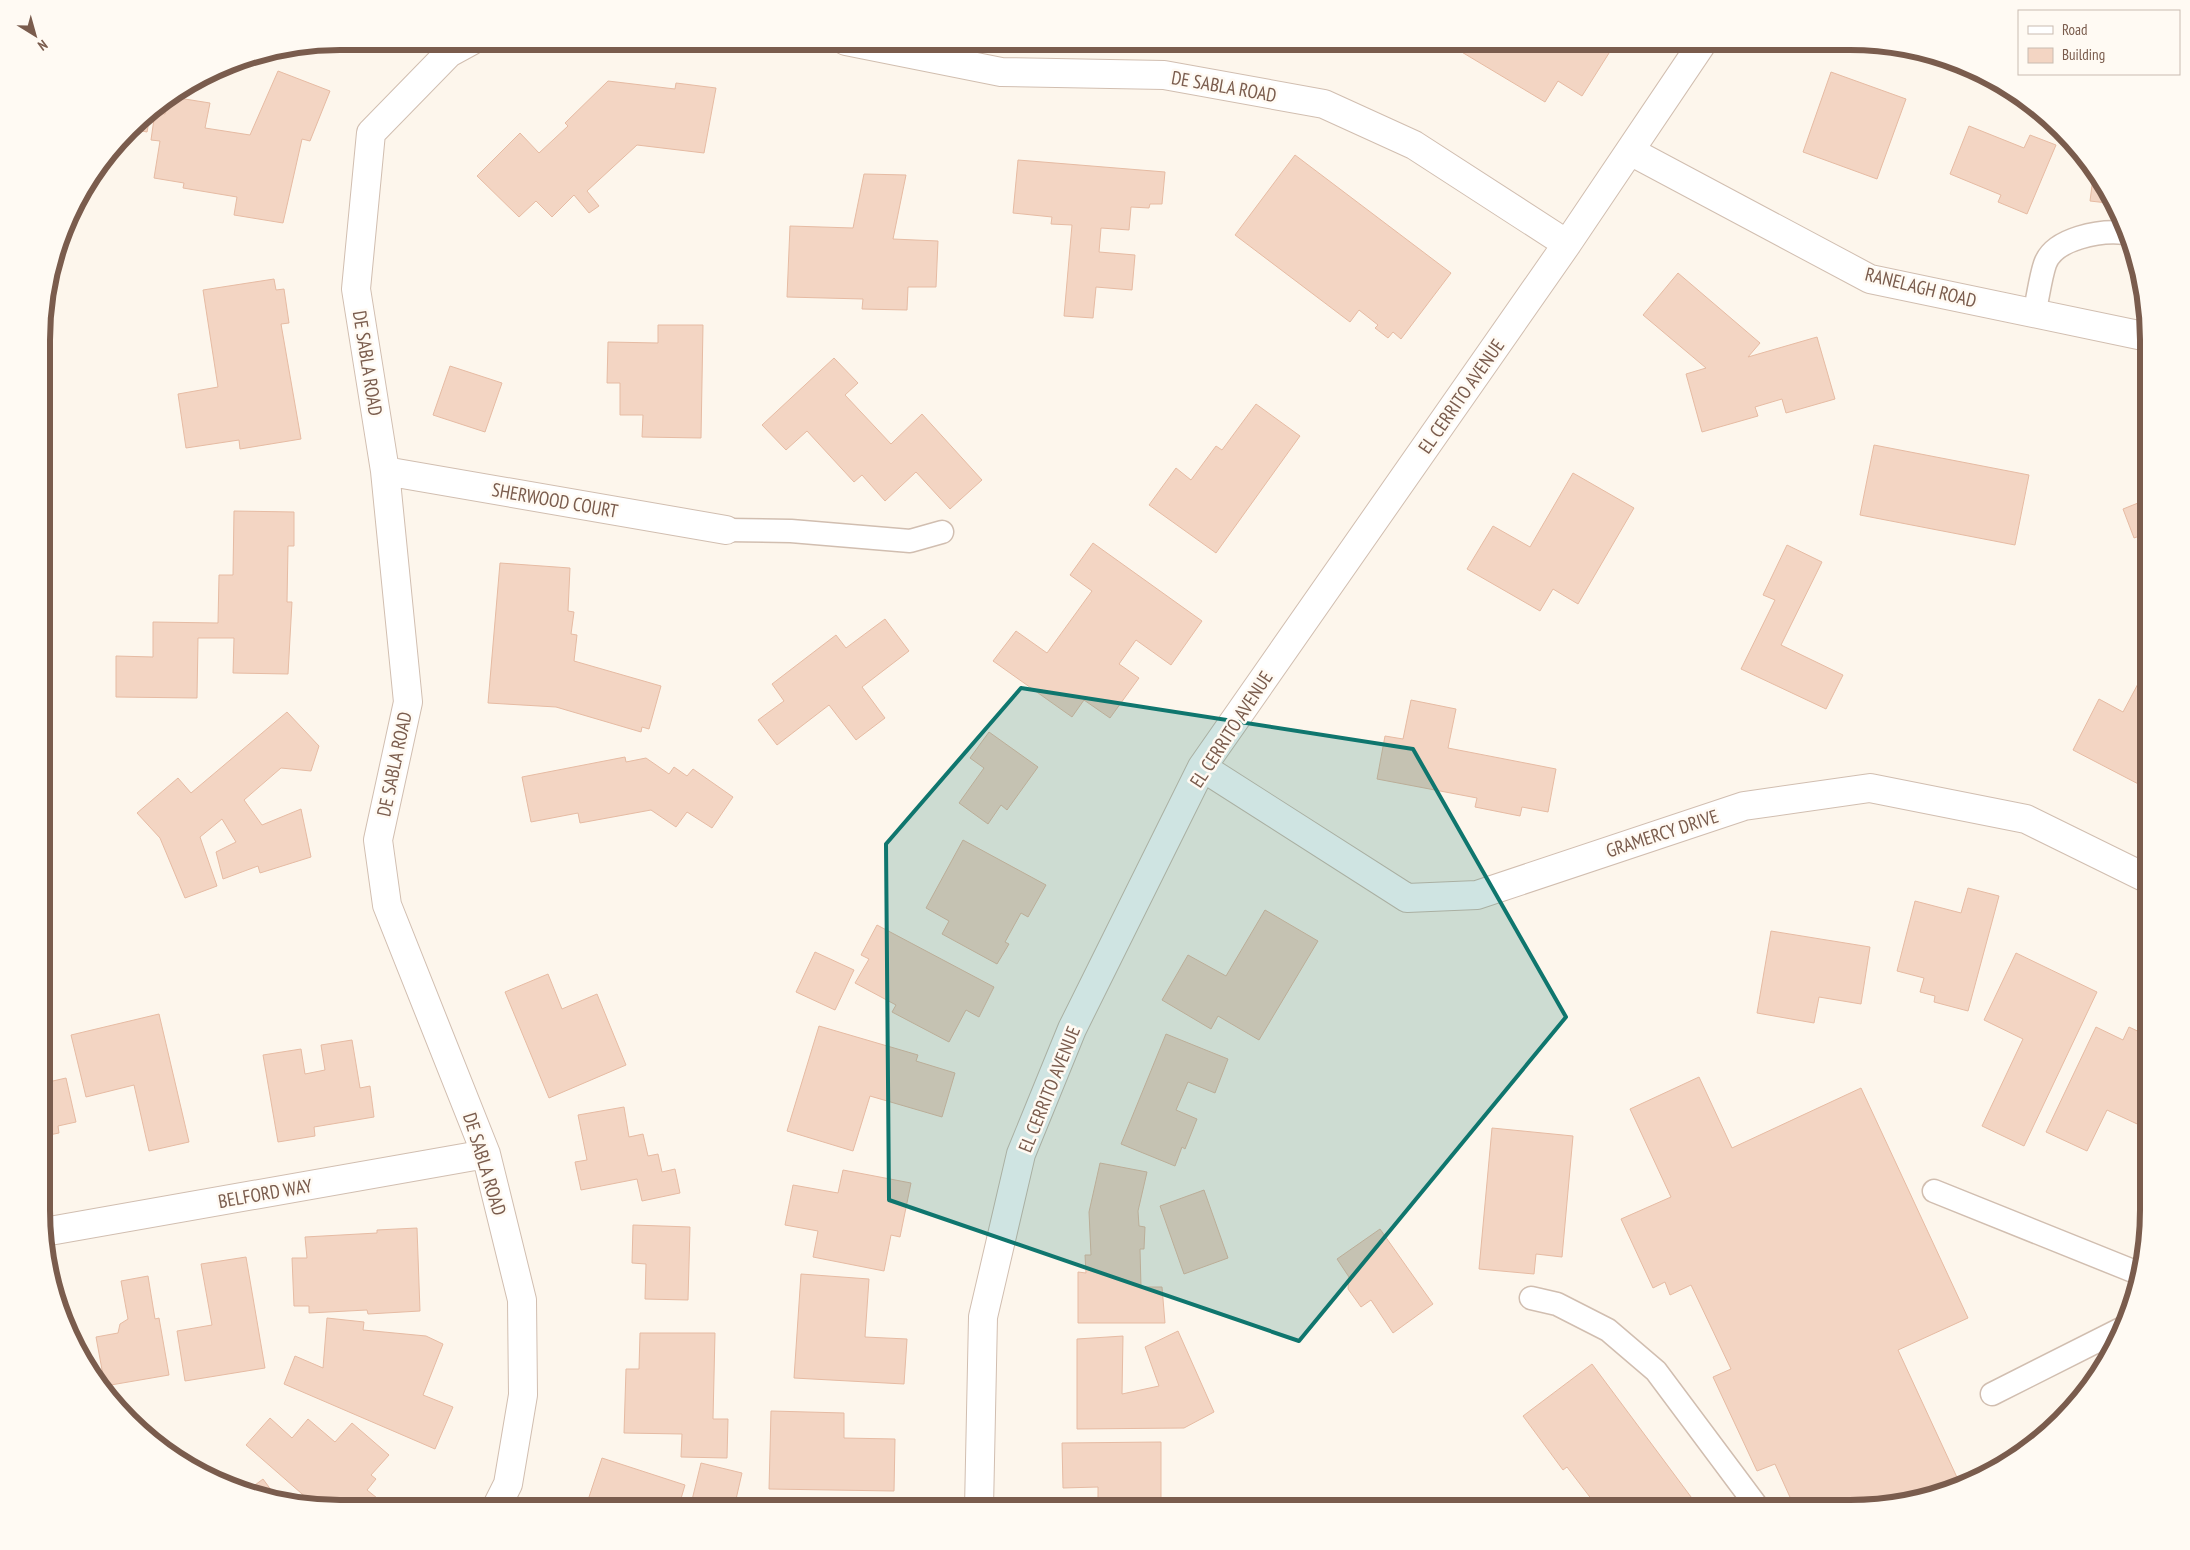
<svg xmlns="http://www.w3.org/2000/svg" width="2190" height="1550" font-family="'PT Sans Narrow',sans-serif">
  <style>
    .building { fill: #f3d5c3; stroke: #e6bba3 }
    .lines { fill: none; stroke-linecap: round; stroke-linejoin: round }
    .lane-casing { stroke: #d1beb0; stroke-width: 25 }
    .street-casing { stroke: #d1beb0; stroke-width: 30 }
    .lane { stroke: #fff; stroke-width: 22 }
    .street { stroke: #fff; stroke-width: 28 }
    .marked { fill: #0f766e; fill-opacity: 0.2; stroke: #0f766e; stroke-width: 4; stroke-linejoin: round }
    .labels { text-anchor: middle; stroke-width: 5; stroke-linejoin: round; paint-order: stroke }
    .street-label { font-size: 19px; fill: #7a5c4d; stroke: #fffaf3 }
    .rim { fill: none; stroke: #7a5c4d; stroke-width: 6 }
  </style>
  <rect width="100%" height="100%" fill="#fdf6ec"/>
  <path class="building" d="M1445 42H1616L1582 96 1558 81 1545 102Z
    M278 71 330 91 310 141 302 139 283 223 234 215 237 197 183 188 184 183 154 178 160 141 151 140 155 112 165 114 167 101 172 97 210 103 205 128 250 135Z
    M1831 72 1906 99 1877 179 1803 152Z
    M608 81 675 89 676 83 716 88 704 153 637 145 587 191 599 206 589 213 574 195 552 217 536 201 519 217 477 176 520 133 539 153 568 126 565 123Z
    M151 111 147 132 132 129 143 116Z
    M1969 126 2024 148 2030 135 2056 145 2027 214 1998 202 2001 195 1950 174Z
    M1295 155 1451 273 1401 339 1393 332 1388 338 1375 328 1378 325 1359 310 1350 322 1235 235Z
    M1018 160 1165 172 1162 204H1150L1149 208 1131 207 1129 230 1101 228 1099 252 1135 255 1132 290 1096 287 1093 318 1064 316 1072 225 1051 224 1052 217 1013 213Z
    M2094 170 2116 204 2090 201Z
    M864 174 906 175 893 239 938 241 936 287H908L907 310 862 309 863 299 787 297 790 226 853 228Z
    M1678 273 1760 343 1748 357 1817 337 1835 399 1786 413 1782 399 1755 407 1758 416 1702 432 1686 374 1706 368 1643 315Z
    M274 279 276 290 284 289 289 323 281 324 301 439 240 449 239 440 186 448 178 394 218 387 203 290Z
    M658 325H703L701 438 642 437 643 415H620V383H607L608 342 658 343Z
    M834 358 858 383 845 395 891 444 922 414 982 480 950 509 916 472 885 501 862 475 854 482 807 431 786 450 762 425Z
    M450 366 502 383 485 432 433 415Z
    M1256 404 1300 436 1216 553 1149 505 1176 468 1191 480 1216 446 1222 450Z
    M1874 445 2029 475 2015 545 1860 515Z
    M1573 473 1634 508 1578 604 1553 589 1540 611 1467 569 1493 526 1530 547Z
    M2148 499V533L2134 538 2123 509Z
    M234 511 294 512V546H288L287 602H292L288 674 233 673 234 638H198L197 698 116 697V656L153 657V622L218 623 219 575H233Z
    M1093 543 1202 621 1171 665 1136 640 1119 664 1139 678 1110 718 1084 700 1072 717 993 661 1016 631 1047 653 1092 591 1070 575Z
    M1787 545 1822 562 1781 645 1843 675 1826 709 1741 669 1775 600 1763 595Z
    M500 563 570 568 568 611 574 612 571 634 577 635 574 661 661 686 649 729 642 727 641 732 556 707 488 703Z
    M885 619 909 651 862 687 885 718 856 740 829 705 777 745 758 720 784 701 772 684 836 635 846 648Z
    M2148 665V789L2073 750 2099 699 2123 712Z
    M1411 700 1456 709 1448 748 1556 769 1548 812 1522 807 1520 816 1475 807 1477 798 1377 779 1385 736 1403 739Z
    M287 712 319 746 311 771 281 768 244 800 262 825 301 809 311 857 260 873 258 866 223 879 216 852 236 842 222 819 200 837 217 886 185 898 160 838 137 813 178 778 191 793Z
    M989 732 1038 767 1007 810 1001 805 988 824 959 803 984 768 970 758Z
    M625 757 626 762 646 758 669 774 674 767 687 776 693 769 733 797 712 828 687 812 676 827 651 810 580 823 578 813 531 822 522 777Z
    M963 840 1046 885 1028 917 1021 913 1005 942 1009 944 997 964 942 934 949 921 926 908Z
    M1968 888 1999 896 1968 1011 1934 1002 1935 996 1920 992 1924 978 1897 971 1915 901 1961 913Z
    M1265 910 1318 941 1259 1040 1218 1016 1211 1029 1162 1000 1188 955 1226 976Z
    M877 925 994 987 979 1017 966 1010 949 1042 892 1012 896 1005 855 983 869 959 861 955Z
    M1771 931 1870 947 1861 1004 1819 997 1814 1023 1757 1013Z
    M815 952 854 970 835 1010 796 992Z
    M2016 953 2097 992 2024 1146 1982 1126 2023 1039 1984 1020Z
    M548 974 562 1009 597 994 626 1065 549 1098 505 992Z
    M159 1014 189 1142 149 1151 134 1085 86 1097 71 1035Z
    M819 1026 918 1055 916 1061 955 1073 942 1117 870 1096 853 1151 787 1131Z
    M2096 1027 2123 1040 2129 1027 2148 1036V1129L2107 1110 2087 1151 2046 1132Z
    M1166 1034 1228 1059 1215 1093 1188 1082 1176 1110 1197 1119 1185 1149 1182 1147 1175 1166 1121 1144Z
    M352 1040 360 1088 370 1086 374 1117 314 1127 315 1136 278 1142 263 1055 301 1049 305 1074 325 1070 321 1045Z
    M1699 1077 1732 1148 1861 1088 1968 1318 1898 1350 1961 1486 1927 1499 1850 1509H1793L1792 1507 1794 1506 1775 1464 1757 1471 1713 1377 1731 1369 1691 1285 1670 1295 1665 1282 1653 1288 1621 1219 1671 1197 1630 1109Z
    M66 1078 76 1122 58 1126 59 1133 44 1136V1083Z
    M624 1107 629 1137 643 1134 648 1156 658 1154 662 1172 675 1169 680 1193 642 1201 637 1179 581 1190 575 1162 587 1160 578 1115Z
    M1492 1128 1573 1136 1562 1257 1536 1254 1534 1274 1479 1269Z
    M1100 1163 1147 1172 1138 1211 1139 1226 1145 1227 1144 1249H1140L1141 1287H1162L1165 1323H1078V1272L1086 1273 1085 1255H1091L1089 1212Z
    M843 1170 911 1183 900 1237 891 1235 884 1271 813 1257 818 1231 785 1225 793 1185 838 1193Z
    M1204 1190 1228 1258 1184 1274 1160 1206Z
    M633 1225 690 1227 688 1300 645 1299 646 1264 632 1263Z
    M417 1228 420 1311 368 1314 367 1310 309 1313V1306H294L292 1258H307L305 1237 377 1233V1230Z
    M1380 1229 1433 1304 1393 1333 1371 1300 1361 1307 1348 1289 1349 1277 1337 1259Z
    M246 1257 265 1368 185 1381 177 1331 212 1325 201 1264Z
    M801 1274 869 1279 865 1337 907 1339 904 1384 794 1378Z
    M148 1276 155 1319 159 1318 169 1375 105 1386 96 1337 118 1333 120 1324 128 1319 121 1281Z
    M327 1318 364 1322 363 1330 426 1336 443 1344 423 1395 453 1407 435 1449 284 1384 295 1356 323 1368Z
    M1178 1331 1214 1412 1184 1428 1077 1429V1339L1123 1336 1122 1394 1159 1386 1145 1347Z
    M640 1333H715L713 1419H728L727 1458 681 1457 682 1434 624 1433 626 1369H639Z
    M1592 1364 1700 1509H1599L1567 1467 1563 1470 1523 1416Z
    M771 1411 844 1413V1438L895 1439 894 1491 769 1489Z
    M270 1418 292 1438 308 1419 335 1442 352 1423 389 1455 371 1475 376 1479 367 1490 377 1498 372 1503 378 1508 317 1507 246 1445Z
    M1161 1442V1508H1098V1487L1063 1488 1062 1443Z
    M602 1458 685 1485 680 1502 698 1508H576L579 1501 587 1503Z
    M701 1463 742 1473 734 1508H709L711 1504 692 1500Z
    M263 1479 277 1498 247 1491Z
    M792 1507H881V1508H792Z"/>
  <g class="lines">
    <g class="lane-casing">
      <path id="lane" d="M2034 314C2038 298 2040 279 2045 264 2054 238 2101 230 2125 233
        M726 530 791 531 910 541 942 532
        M1934 1191 2138 1273
        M1531 1298 1557 1304 1608 1330 1656 1371 1759 1509
        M1992 1394 2125 1327"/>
    </g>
    <g class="street-casing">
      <path id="street" d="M471 41 449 53 371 133 356 289 385 471 408 702 378 840 387 905 486 1154 522 1300 523 1395 508 1484 496 1508
        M846 41 1001 72 1164 75 1324 104 1414 145 1567 244
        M1630 151 1870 279 2148 337
        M385 471 726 530
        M1202 767 1407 898 1477 895 1744 806 1870 788 2026 819 2148 879
        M44 1232 486 1154
        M979 1508 983 1317 1021 1154 1072 1029 1202 767 1567 244 1703 42"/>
    </g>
    <use href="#lane" class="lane"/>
    <use href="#street" class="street"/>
  </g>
  <path class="marked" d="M1021 688 1413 749 1566 1017 1299 1341 889 1200 886 844Z"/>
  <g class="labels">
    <g class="street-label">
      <text transform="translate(1224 86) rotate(10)" y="7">DE SABLA ROAD</text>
      <text transform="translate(1921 287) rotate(14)" y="7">RANELAGH ROAD</text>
      <text transform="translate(368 363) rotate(81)" y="7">DE SABLA ROAD</text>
      <text transform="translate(1461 396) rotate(-55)" y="7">EL CERRITO AVENUE</text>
      <text transform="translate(555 500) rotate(10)" y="7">SHERWOOD COURT</text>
      <text transform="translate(1231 729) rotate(-57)" y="7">EL CERRITO AVENUE</text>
      <text transform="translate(394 764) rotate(-78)" y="7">DE SABLA ROAD</text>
      <text transform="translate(1662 833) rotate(-18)" y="7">GRAMERCY DRIVE</text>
      <text transform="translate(1049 1089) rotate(-68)" y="7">EL CERRITO AVENUE</text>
      <text transform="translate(485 1164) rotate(73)" y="7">DE SABLA ROAD</text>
      <text transform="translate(265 1193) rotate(-10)" y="7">BELFORD WAY</text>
    </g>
  </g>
  <path d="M0 0H2190V1550H0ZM340 50H1850A290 290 0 0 1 2140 340V1210A290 290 0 0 1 1850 1500H340A290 290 0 0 1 50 1210V340A290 290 0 0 1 340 50Z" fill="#fffaf3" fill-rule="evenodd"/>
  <path class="rim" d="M340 50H1850A290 290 0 0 1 2140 340V1210A290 290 0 0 1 1850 1500H340A290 290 0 0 1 50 1210V340A290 290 0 0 1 340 50Z"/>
  <rect x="2018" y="10" width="162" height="65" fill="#fffaf3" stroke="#cabbb1"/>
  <rect x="2028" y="26" width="25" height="8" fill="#ffffff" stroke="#cabbb1"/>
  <text x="2062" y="35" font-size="15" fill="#7a5c4d">Road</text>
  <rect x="2028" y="48" width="25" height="15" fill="#f3d5c3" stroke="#cabbb1"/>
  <text x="2062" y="60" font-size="15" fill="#7a5c4d">Building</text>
  <g transform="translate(35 35) rotate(143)" stroke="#fffaf3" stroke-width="4" paint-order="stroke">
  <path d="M0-4L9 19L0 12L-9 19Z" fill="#7a5c4d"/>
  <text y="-8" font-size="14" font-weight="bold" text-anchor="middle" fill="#7a5c4d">N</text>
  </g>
</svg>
